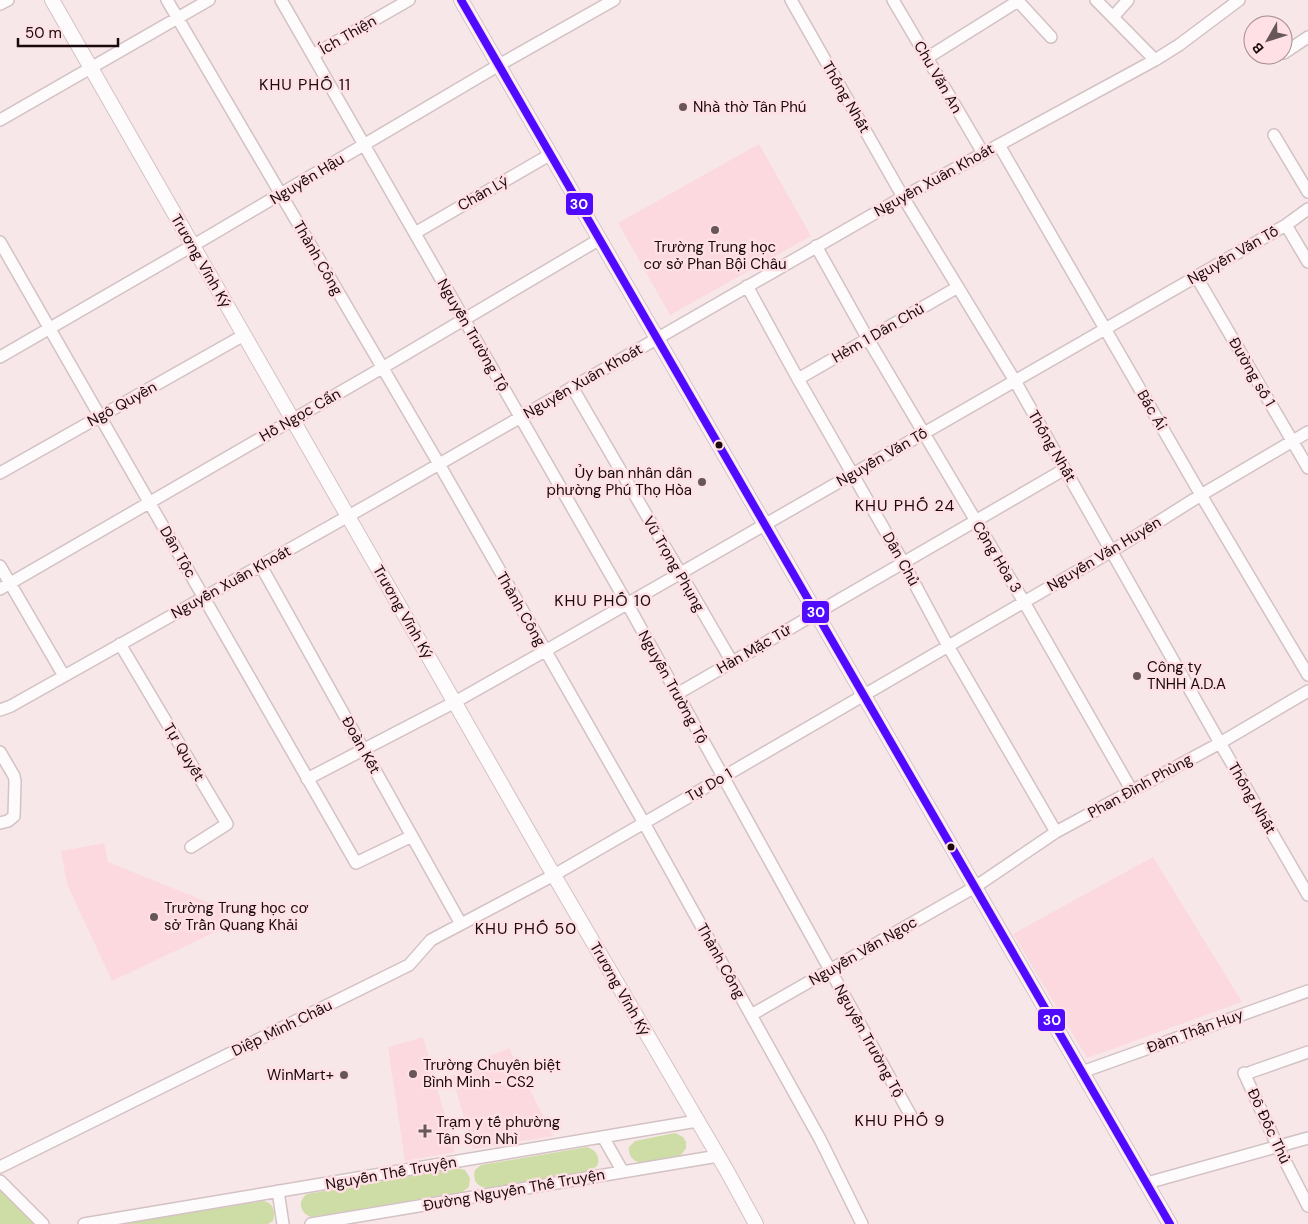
<svg xmlns="http://www.w3.org/2000/svg" width="1308" height="1224" font-family="'DM Sans',sans-serif">
  <style>
    .built { fill: #fbd9de }
    .green { fill: #cedda6 }
    .lines { fill: none; stroke-linecap: round; stroke-linejoin: round }
    .minor-casing { stroke: #d3c2c4; stroke-width: 14 }
    .tertiary-casing { stroke: #d3c2c4; stroke-width: 16 }
    .minor { stroke: #fefbfc; stroke-width: 11 }
    .tertiary { stroke: #fefbfc; stroke-width: 14 }
    .bus-1-casing { stroke: #ffe0e4; stroke-width: 11 }
    .bus-1 { stroke: #4f0aff; stroke-width: 8 }
    .poi-dot { fill: #68575a; stroke: #ffe0e4; stroke-width: 2 }
    .bus-dot { fill: #1a0a0d; stroke: #ffe0e4; stroke-width: 2 }
    .labels { text-anchor: middle; stroke-width: 5; stroke-linejoin: round; paint-order: stroke }
    .street-label { font-size: 15px; fill: #1a0a0d; stroke: #ffe0e4 }
    .poi-label { font-size: 15px; fill: #1a0a0d; stroke: #ffe0e4; text-anchor: start }
    .neighbourhood-label { font-size: 16px; letter-spacing: 1px; fill: #1a0a0d; stroke: #ffe0e4 }
    .line-badge { stroke: #ffe0e4; stroke-width: 2 }
    .badge-label { font-size: 14px; text-anchor: middle; font-weight: bold; fill: #fff }
  </style>
  <rect width="100%" height="100%" fill="#f8e7e9"/>
  <path class="built" d="M759 144 811 236 670 315 618 223Z
    M104 843 108 862 222 908 230 925 112 981 67 884 61 851Z
    M1153 857 1242 1002 1087 1058 1013 934Z
    M423 1037 455 1152 405 1161 388 1047Z
    M509 1048 553 1136 473 1149 452 1076 466 1070 467 1066Z"/>
  <path class="green" d="M675 1133 683 1137 686 1142V1148L682 1154 679 1156 641 1163C632 1161 628 1155 629 1147L635 1141Z
    M587 1147C596 1150 601 1157 597 1166L589 1171 487 1188C477 1187 472 1180 475 1170L481 1165Z
    M457 1168 465 1170 470 1178 469 1187 462 1192 311 1217C300 1213 297 1201 307 1194Z
    M0 1190 34 1224H0Z
    M263 1201C273 1202 276 1212 273 1221L268 1224H121Z"/>
  <g class="lines">
    <g class="minor-casing">
      <path id="minor" d="M167 0 439 464 644 823 820 1139 862 1224
        M281 0 628 605 911 1116
        M791 0 903 197 1015 381 1220 743 1308 895
        M893 0 983 153
        M1096 0 1155 60
        M0 4 8 0
        M1113 17 1128 0
        M1284 53 1308 37
        M313 55 409 0
        M927 58 1018 1 1051 37
        M0 120 209 0
        M1274 135 1308 192
        M999 145 1201 495 1308 675
        M1286 225 1308 262
        M415 233 551 154
        M0 242 356 863 412 836
        M816 246 868 339 1024 602 1132 791
        M1196 276 1308 468
        M747 286 798 379 903 562 948 646 1056 832
        M0 357 211 235 499 65 614 0
        M798 379 958 287
        M572 387 732 662
        M0 473 244 335
        M0 566 64 676
        M261 566 461 924
        M0 589 382 368 600 239
        M120 644 227 824 191 847
        M677 694 1065 469
        M0 710 11 706 368 505 903 197 1155 60 1179 45 1239 0
        M0 752 14 776 15 781 14 816 8 821 0 823
        M307 779 455 702 545 651 1286 225 1308 209
        M751 1015 975 887 1056 832 1220 743 1308 691
        M1082 1072 1308 991
        M1251 1072 1308 1052
        M1244 1073 1278 1147 1308 1206
        M603 1137 623 1172
        M0 1167 409 965 431 940 554 875 644 823 1024 602 1112 551 1201 495 1308 432
        M0 1181 43 1224
        M1147 1183 1308 1138
        M278 1191 283 1224
        M84 1224 697 1121
        M311 1224 718 1156"/>
    </g>
    <g class="tertiary-casing">
      <path id="tertiary" d="M52 0 545 860 727 1171 756 1224
        M461 0 1170 1224"/>
    </g>
    <use href="#minor" class="minor"/>
    <use href="#tertiary" class="tertiary"/>
    <g class="bus-1-casing">
      <path id="bus-1" d="M461 0 1170 1224"/>
    </g>
    <use href="#bus-1" class="bus-1"/>
  </g>
  <g class="poi-dot">
    <circle cx="683" cy="107" r="5"/>
    <circle cx="715" cy="230" r="5"/>
    <circle cx="702" cy="482" r="5"/>
    <circle cx="1137" cy="676" r="5"/>
    <circle cx="154" cy="917" r="5"/>
    <circle cx="413" cy="1074" r="5"/>
    <circle cx="344" cy="1075" r="5"/>
    <path d="M422.5 1123.5h5v5h5v5h-5v5h-5v-5h-5v-5h5z"/>
  </g>
  <g class="bus-dot">
    <circle cx="719" cy="445" r="4.5"/>
    <circle cx="951" cy="847" r="4.5"/>
  </g>
  <g class="labels">
    <g class="street-label">
      <text transform="translate(348 35) rotate(-30)" y="5">Ích Thiện</text>
      <text transform="translate(938 77) rotate(60)" y="5">Chu Văn An</text>
      <text transform="translate(846 97) rotate(60)" y="5">Thống Nhất</text>
      <text transform="translate(307 179) rotate(-31)" y="5">Nguyễn Hậu</text>
      <text transform="translate(934 180) rotate(-29)" y="5">Nguyễn Xuân Khoát</text>
      <text transform="translate(483 193) rotate(-30)" y="5">Chân Lý</text>
      <text transform="translate(1233 255) rotate(-30)" y="5">Nguyễn Văn Tố</text>
      <text transform="translate(318 258) rotate(60)" y="5">Thành Công</text>
      <text transform="translate(201 261) rotate(60)" y="5">Trương Vĩnh Ký</text>
      <text transform="translate(878 333) rotate(-30)" y="5">Hẻm 1 Dân Chủ</text>
      <text transform="translate(473 335) rotate(60)" y="5">Nguyễn Trường Tộ</text>
      <text transform="translate(1252 372) rotate(60)" y="5">Đường số 1</text>
      <text transform="translate(583 381) rotate(-30)" y="5">Nguyễn Xuân Khoát</text>
      <text transform="translate(122 404) rotate(-29)" y="5">Ngô Quyền</text>
      <text transform="translate(1152 410) rotate(60)" y="5">Bác Ái</text>
      <text transform="translate(300 415) rotate(-30)" y="5">Hồ Ngọc Cẩn</text>
      <text transform="translate(1052 446) rotate(60)" y="5">Thống Nhất</text>
      <text transform="translate(882 457) rotate(-30)" y="5">Nguyễn Văn Tố</text>
      <text transform="translate(178 552) rotate(60)" y="5">Dân Tộc</text>
      <text transform="translate(1104 554) rotate(-31)" y="5">Nguyễn Văn Huyên</text>
      <text transform="translate(997 557) rotate(59)" y="5">Cộng Hòa 3</text>
      <text transform="translate(901 559) rotate(61)" y="5">Dân Chủ</text>
      <text transform="translate(674 564) rotate(60)" y="5">Vũ Trọng Phụng</text>
      <text transform="translate(231 582) rotate(-29)" y="5">Nguyễn Xuân Khoát</text>
      <text transform="translate(521 609) rotate(60)" y="5">Thành Công</text>
      <text transform="translate(403 612) rotate(60)" y="5">Trương Vĩnh Ký</text>
      <text transform="translate(754 649) rotate(-30)" y="5">Hàn Mặc Tử</text>
      <text transform="translate(673 687) rotate(61)" y="5">Nguyễn Trường Tộ</text>
      <text transform="translate(361 745) rotate(61)" y="5">Đoàn Kết</text>
      <text transform="translate(184 752) rotate(59)" y="5">Tự Quyết</text>
      <text transform="translate(709 785) rotate(-30)" y="5">Tự Do 1</text>
      <text transform="translate(1140 786) rotate(-29)" y="5">Phan Đình Phùng</text>
      <text transform="translate(1252 798) rotate(60)" y="5">Thống Nhất</text>
      <text transform="translate(863 951) rotate(-30)" y="5">Nguyễn Văn Ngọc</text>
      <text transform="translate(721 961) rotate(61)" y="5">Thành Công</text>
      <text transform="translate(620 989) rotate(60)" y="5">Trương Vĩnh Ký</text>
      <text transform="translate(282 1028) rotate(-26)" y="5">Diệp Minh Châu</text>
      <text transform="translate(1195 1031) rotate(-20)" y="5">Đàm Thận Huy</text>
      <text transform="translate(869 1041) rotate(61)" y="5">Nguyễn Trường Tộ</text>
      <text transform="translate(1269 1126) rotate(65)" y="5">Đô Đốc Thủ</text>
      <text transform="translate(391 1173) rotate(-10)" y="5">Nguyễn Thế Truyện</text>
      <text transform="translate(514 1190) rotate(-10)" y="5">Đường Nguyễn Thế Truyện</text>
    </g>
    <g class="poi-label">
      <text x="693" y="112">Nhà thờ Tân Phú</text>
      <text x="715" y="252" text-anchor="middle">Trường Trung học<tspan x="715" dy="17">cơ sở Phan Bội Châu</tspan></text>
      <text x="692" y="478" text-anchor="end">Ủy ban nhân dân<tspan x="692" dy="17">phường Phú Thọ Hòa</tspan></text>
      <text x="1147" y="672">Công ty<tspan x="1147" dy="17">TNHH A.D.A</tspan></text>
      <text x="164" y="913">Trường Trung học cơ<tspan x="164" dy="17">sở Trần Quang Khải</tspan></text>
      <text x="423" y="1070">Trường Chuyên biệt<tspan x="423" dy="17">Bình Minh - CS2</tspan></text>
      <text x="334" y="1080" text-anchor="end">WinMart+</text>
      <text x="436" y="1127">Trạm y tế phường<tspan x="436" dy="17">Tân Sơn Nhì</tspan></text>
    </g>
    <g class="neighbourhood-label">
      <text x="305" y="90">KHU PHỐ 11</text>
      <text x="905" y="511">KHU PHỐ 24</text>
      <text x="603" y="606">KHU PHỐ 10</text>
      <text x="526" y="934">KHU PHỐ 50</text>
      <text x="900" y="1126">KHU PHỐ 9</text>
    </g>
  </g>
  <g class="line-badge">
    <rect x="565" y="192" width="29" height="24" rx="5" fill="#4f0aff"/>
    <rect x="801" y="600" width="29" height="24" rx="5" fill="#4f0aff"/>
    <rect x="1037" y="1008" width="29" height="24" rx="5" fill="#4f0aff"/>
  </g>
  <g class="badge-label">
    <text x="579" y="209">30</text>
    <text x="816" y="617">30</text>
    <text x="1052" y="1025">30</text>
  </g>
  <g transform="translate(1268 40) rotate(231)"><circle r="24" fill="#ffe0e4" stroke="#a38a8e"/>
  <path d="M0-4L9 19L0 12L-9 19Z" fill="#68575a"/>
  <text y="-8" font-size="14" font-weight="bold" text-anchor="middle" fill="#1a0a0d">B</text>
  </g>
  <path d="M18 38v8h100v-8" fill="none" stroke="#1a0a0d" stroke-width="2.5"/>
  <text x="25" y="38" font-size="15" fill="#1a0a0d" stroke="#ffe0e4" stroke-width="4" paint-order="stroke">50 m</text>
</svg>
